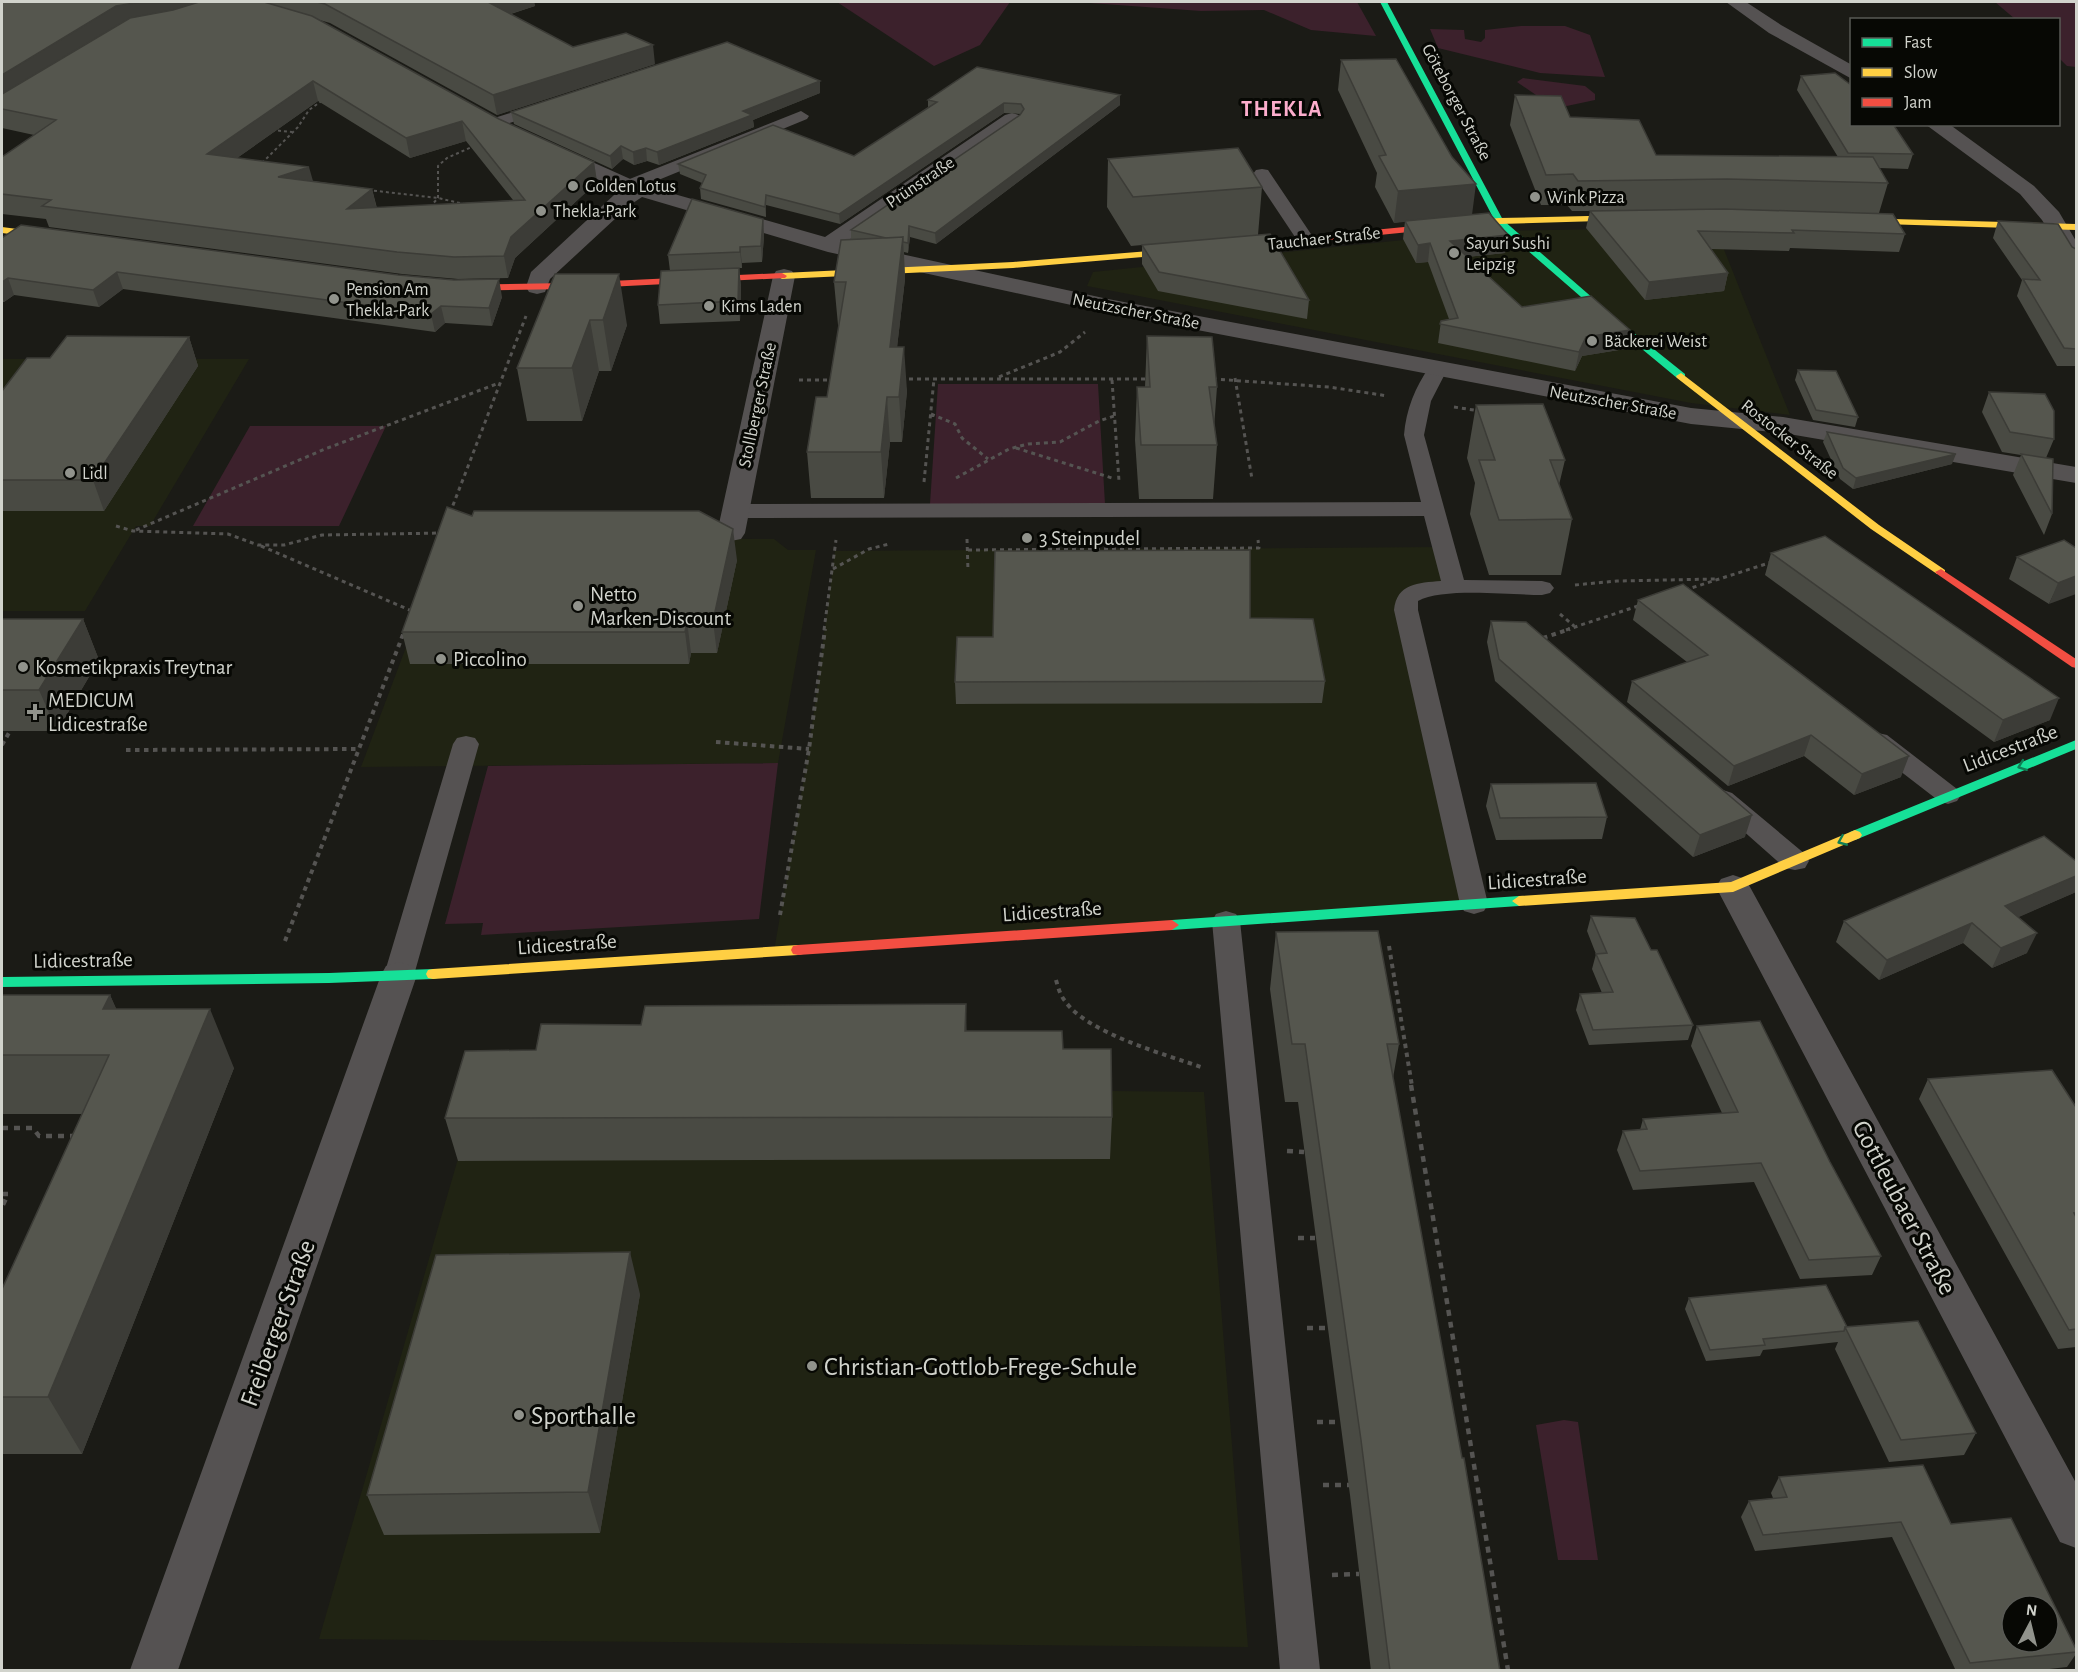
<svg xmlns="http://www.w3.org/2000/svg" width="2078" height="1672" font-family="'Alegreya Sans',sans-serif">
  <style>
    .built { fill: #202313 }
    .green { fill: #3c212c }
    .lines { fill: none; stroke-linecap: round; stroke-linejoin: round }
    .path-far3 { stroke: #555452; stroke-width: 2; stroke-dasharray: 3 3; stroke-linecap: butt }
    .path-far2 { stroke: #555452; stroke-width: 3; stroke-dasharray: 4 4; stroke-linecap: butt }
    .path-far1 { stroke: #555452; stroke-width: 4; stroke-dasharray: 4.5 4.5; stroke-linecap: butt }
    .path { stroke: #555452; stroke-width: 4.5; stroke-dasharray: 6 6; stroke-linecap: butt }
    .lane { fill: #555252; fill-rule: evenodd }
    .street { fill: #555252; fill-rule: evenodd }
    .fast { fill: #16e098; fill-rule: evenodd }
    .slow { fill: #ffcf43; fill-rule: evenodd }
    .jam { fill: #f24e42; fill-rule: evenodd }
    .wall { fill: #494a43; fill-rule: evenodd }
    .shaded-wall { fill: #3c3c37 }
    .building { fill: #55564e; stroke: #3c3c37; stroke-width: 1.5; fill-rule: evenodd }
    .oneway { stroke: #0f7f55 }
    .poi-dot { fill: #91938c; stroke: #070804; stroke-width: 2 }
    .labels { text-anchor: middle; stroke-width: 6; stroke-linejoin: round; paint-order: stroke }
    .far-street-label { font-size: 18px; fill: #d1d3cc; stroke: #070804 }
    .far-poi-label { font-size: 18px; fill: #d1d3cc; stroke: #070804; text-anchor: start }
    .poi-label { font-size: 21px; fill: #d1d3cc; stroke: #070804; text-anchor: start }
    .street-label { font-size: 21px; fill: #d1d3cc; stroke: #070804 }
    .far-district-label { font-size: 22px; font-weight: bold; letter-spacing: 1.5px; fill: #fcadcc; stroke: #070804 }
    .near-street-label { font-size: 26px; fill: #d1d3cc; stroke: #070804 }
    .near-poi-label { font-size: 26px; fill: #d1d3cc; stroke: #070804; text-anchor: start }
  </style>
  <rect width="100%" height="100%" fill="#1b1b16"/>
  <path class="built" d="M1715 227 1790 415 1691 403 1087 286 1093 272 1491 231Z
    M2 359H249L150 526H136L85 611H2Z
    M447 538 774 539 788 550H816L778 763 361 767Z
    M1443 547 1454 587 1407 598 1474 904 774 951 809 749 835 551Z
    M1109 1091 1204 1092 1248 1647 319 1639 477 1093Z"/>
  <path class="green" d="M837 2H1010L980 45 934 66Z
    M1076 2H1357L1376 36 1311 30 1264 10 1201 11Z
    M1995 2H2076V67L2067 66 2059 58 2058 20 2015 19Z
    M1521 26H1565L1590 35 1605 77 1540 73 1438 48 1430 29 1464 30 1465 39 1481 42 1485 38V30Z
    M1523 78 1585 86 1595 94V100L1562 107 1538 104 1536 95 1517 82Z
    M938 384H1098L1105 504H930Z
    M250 426H386L339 526H193Z
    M778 763 759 919 481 935 483 923 445 924 488 766Z
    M1564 1420 1578 1422 1598 1560H1558L1536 1425Z"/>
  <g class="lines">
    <path class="path-far3" d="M272 130 292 132
      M262 163 298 127 309 110 323 100
      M368 190 438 198 464 204
      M430 207 438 198V166L447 158 474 146"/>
    <path class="path-far2" d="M999 377 1060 352 1085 332
      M1235 378 1252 479
      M901 379H1149
      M1213 379 1329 387 1388 396
      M799 380H834
      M1112 380 1119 481
      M1454 407 1480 411
      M931 414 955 424 962 438 988 459
      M1016 448 1112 478
      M956 478 1009 449 1028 444 1060 442 1099 421 1114 416
      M924 482 934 379
      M450 513 526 316
      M116 526 133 531 228 534 258 545H284L322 535 443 533
      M136 530 325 449 499 383
      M967 539 968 571
      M261 546 412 611
      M968 550 1259 548 1258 540
      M833 569 869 549 889 544
      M1575 585 1617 581 1715 579
      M1685 590 1772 562
      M1560 614 1574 626
      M824 630 836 540
      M1566 630 1641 605"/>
    <path class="path-far1" d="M1543 638 1570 629
      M716 742 809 749
      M2 745 10 731
      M126 750 359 749
      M780 915 809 749 825 629
      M285 941 404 632
      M1389 946 1412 1086
      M1056 980C1058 987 1060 995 1065 1001 1087 1033 1164 1054 1201 1067"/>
    <path class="path" d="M1411 1085 1508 1670
      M2 1128H33L39 1136H75
      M1287 1151 1304 1152
      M2 1194H8L2 1207
      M1298 1238H1315
      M1307 1328H1328
      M1317 1422H1340
      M1323 1485H1352
      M1332 1575 1359 1574"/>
    <path class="lane" d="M548 101 554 103 556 106 554 109 494 128 486 123 488 120Z
      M801 111 809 116 807 119 634 190H622L619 186 622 182Z
      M1262 169 1268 170 1315 240 1312 244H1300L1297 240 1253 174 1256 170Z
      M1437 364 1444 366 1447 370 1431 401 1424 435 1464 580 1542 581 1550 583 1554 588 1550 593 1542 595C1512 595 1442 587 1418 601V610L1488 904 1484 911 1474 914 1464 911 1460 904 1394 610C1397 583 1418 583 1441 581L1424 516 735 518 727 516 724 511 727 506 735 504 1421 502 1404 435C1406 410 1415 387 1430 366Z
      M1878 733 1887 735 1957 789 1961 795 1957 801 1948 804 1939 801 1869 747 1865 741 1869 735Z
      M466 736 475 738 479 744 414 975 409 982 399 985 389 982 384 975 453 744 457 738Z
      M1723 790 1732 793 1805 854 1809 861 1805 868 1795 870 1785 868 1714 805 1710 799 1714 793Z
      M1226 911 1236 914 1240 921 1320 1670H1280L1212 921 1216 914Z"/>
    <path class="street" d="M1726 2H1746L1781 25 1852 65V79L1769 33Z
      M1012 113 1019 115 1022 119 1019 123 846 242 1108 299 1691 408 1783 417 2076 467V483L1783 433 1691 424 1108 313 828 252 642 197 630 205 550 279 545 292 537 294 529 292 526 287 531 272 614 195 623 191 547 156 544 152 547 148H561L646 186 825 237 1005 115Z
      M1925 124H1949L2034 186 2059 212 2076 241V265L2068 263 2042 220 2020 194Z
      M784 269 792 271 795 276 745 533 741 539 731 541 721 539 717 533 773 276 776 271Z
      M1733 875 1745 879 1750 887 2076 1483V1548L2060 1542 1716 887 1721 879Z
      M399 962 412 966 417 975 178 1670H130L381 975 386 966Z"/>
    <path class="fast" d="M1380 2H1387L1503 220 1625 326 1685 374V378H1677L1619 330 1496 223Z
      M2076 740V749L1860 838 1855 840 1848 835 1850 832Z
      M1519 896 1526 901 1519 906 1172 930 1165 925 1172 920Z
      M433 969 438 970 440 974 438 978 433 979 329 983 2 987V977L329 973Z"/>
    <path class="slow" d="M1631 215 1635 218 1634 220 1499 224 1456 228 1452 225 1456 222 1499 218Z
      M1854 218 2076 224V230L1851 223 1850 221Z
      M2 227 56 234 60 237 56 240 2 233Z
      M1199 247 1202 248V252L1013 268 782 279 777 276 782 273 1013 262Z
      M1681 373 1879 525 1945 570V574H1937L1871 529 1677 378 1676 376Z
      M1855 830 1860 832 1862 835 1860 838 1733 892 1519 906 1512 901 1519 896 1731 882Z
      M798 945 803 946 805 950 803 954 798 955 433 979 428 978 426 974 428 970 433 969Z"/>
    <path class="jam" d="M1456 222 1459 223V227L1199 253 1194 250 1199 247Z
      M782 273 787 276 785 278 568 289 456 291 451 288 456 285 568 283Z
      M1941 569 2076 659V668L2072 667 1937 574 1935 572Z
      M1172 920 1179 925 1172 930 798 955 793 954 791 950 793 946 798 945Z"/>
  </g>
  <path class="wall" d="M2 2H534L535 6 511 14 573 47 655 64 497 115 330 23 316 19 499 119 594 162 597 182 515 258 508 278 458 279 402 274 49 227 46 219 2 214V157L34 135 2 128ZM318 101 410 158 466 141 513 200 377 208 372 189 313 181 237 158Z
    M1341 60 1472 215 1508 235 1505 253 1467 257 1522 307 1630 330 1625 349 1582 356 1575 371 1438 343 1441 321 1449 319 1428 262 1416 263 1403 239 1405 221 1394 223 1375 187 1377 173 1338 90Z
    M1801 76 1913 154 1908 169 1879 168 1888 183 1879 213 1905 234 1899 252 1790 248 1789 251 1711 249 1728 273 1724 291 1645 300 1586 228 1590 211H1572L1567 205H1541L1510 125 1515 95 1570 117 1656 155 1838 157 1797 90Z
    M820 81V93L753 120 754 127 659 165 647 161 634 165 623 159 612 169 514 124 511 112Z
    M1120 95V105L936 244 910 237 908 253 904 252 905 279 897 347 907 391 902 442H890L884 498H811L807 452 827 397 839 325H838L834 282 851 240V230L1021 114 1004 113 840 224 766 205V217L701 199 700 188 702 183 680 174 678 164 854 156 928 108V100Z
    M1108 159 1262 187 1258 235 1309 300 1307 319 1158 291 1142 264V245L1131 246 1107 207Z
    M763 219 764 236 762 262 742 263V268H739L741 287 740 321 660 324 658 305 670 271 668 255Z
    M1998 221 2076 249V366H2057L2017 296 2022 280 1993 238Z
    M2 238 502 297 492 326 445 323 435 332 123 289 99 307 14 295 4 302H2Z
    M555 274 627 325 611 371H599L582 421H527L517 368Z
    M1147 336 1217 387 1214 428 1217 445 1213 499H1139L1135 440 1137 387H1145Z
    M189 337 198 366 104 511H2V391L50 358Z
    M1798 370 1858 417 1855 427 1813 420 1795 380Z
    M1989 392 2054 439 2046 458 2052 514 2044 535 2013 475 2021 455 2002 452 1982 412Z
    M1476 405 1565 460 1559 485 1572 519 1561 575H1489L1470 514 1475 483 1467 458Z
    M1827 432 1952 464 1853 489 1840 479 1823 442Z
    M472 516 737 560 717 653H691L689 664H410L402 632Z
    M2076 548 2049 604 2009 579 2017 557Z
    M1771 553 2050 720 1994 742 1765 575Z
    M1638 600 1901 777 1854 795 1804 756 1728 786 1627 702 1632 681 1687 662 1633 620Z
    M2 619H83L99 660 57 731H2Z
    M1491 621 1745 837 1693 857 1495 681 1487 642Z
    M993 637 1325 681 1322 703 956 704 955 682Z
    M1491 784 1607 817 1602 839 1496 840 1486 806Z
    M2076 892 2018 917 2027 953 1992 968 1963 943 1879 980 1836 942 1844 921Z
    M1591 916 1651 950 1693 1025 1688 1040 1589 1045 1576 1010 1580 994 1602 993 1592 969 1596 954 1587 931Z
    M1276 932 1399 1044 1393 1078 1500 1671H1371L1350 1495 1298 1102H1285L1270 989Z
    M2 995H110L116 1009 234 1068 82 1454H2V1397L82 1114H2Z
    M1697 1026 1830 1162 1881 1256 1872 1275 1800 1279 1754 1182 1633 1190 1617 1150 1623 1131 1640 1130 1643 1119 1722 1113 1691 1046Z
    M967 1031 1063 1049 1112 1117 1110 1159 458 1161 445 1118 536 1050Z
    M1928 1079 2076 1107V1347L2058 1349 1919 1099Z
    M640 1294 600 1533 384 1535 367 1495Z
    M1689 1298 1847 1327 1976 1433 1964 1455 1889 1462 1835 1349 1838 1342 1763 1350 1760 1356 1706 1361 1685 1309Z
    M1779 1477 1951 1524 2076 1649V1654L2067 1667 2032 1671H1956L1892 1537 1755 1551 1741 1517 1749 1501 1773 1498 1771 1493Z"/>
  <path class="shaded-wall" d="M140 2H211L2 99V75L116 6Z
    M488 2H534L535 6 491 20Z
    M653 45 655 64 497 115 493 95Z
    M313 81 318 101 213 175 207 154Z
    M820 81V93L753 120 754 127 659 165 657 152 743 111Z
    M1120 95V105L936 244 935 233Z
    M1004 103V113L840 224 839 214Z
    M462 121 466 141 410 158 406 138Z
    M621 146 623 159 612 169 610 156Z
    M646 148 647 161 634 165 633 152Z
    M594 162 597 182 515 258 508 278 504 256 511 237Z
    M309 167 315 188 278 177Z
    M1476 184 1472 215 1394 223 1398 191Z
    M372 189 377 210 347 209Z
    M766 195V217L765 207Z
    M763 219 764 236 762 262 761 246Z
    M909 226 910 237 908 253V243Z
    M1508 235 1505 253 1447 259 1450 241Z
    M903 237 905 279 892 391 890 347Z
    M1430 243 1428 262 1416 263 1418 245Z
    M740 247 742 263V268L740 252Z
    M739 268 741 287 740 321 738 301Z
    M117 272 123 289 99 307 93 290Z
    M1728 273 1724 291 1645 300 1649 282Z
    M619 274 627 325 611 371 603 320Z
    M8 278 14 295 4 302 2 296V282Z
    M499 279 502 297 492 326 489 308Z
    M441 306 445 323 435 332 431 314Z
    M590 320 599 371 582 421 572 368Z
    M1630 330 1625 349 1582 356 1575 371 1579 352 1586 337Z
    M189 337 198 366 104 511 93 480Z
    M904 347 907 391 902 442 899 397Z
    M887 397 890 442 884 498 881 452Z
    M1956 454 1952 464 1853 489 1856 478Z
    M733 529 737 560 717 653 713 621Z
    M2076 576V594L2049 604 2058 583Z
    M83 619 99 660 57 731 39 690Z
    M687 621 691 653 689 664 685 632Z
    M2059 698 2050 720 1994 742 2003 720Z
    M1811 735 1804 756 1728 786 1734 766Z
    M1909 756 1901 777 1854 795 1862 774Z
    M1752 815 1745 837 1693 857 1700 835Z
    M2076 876V892L1996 927 2005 906Z
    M1972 923 1963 943 1879 980 1887 960Z
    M2037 933 2027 953 1992 968 2001 948Z
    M110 995 137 1054 103 1009Z
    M966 1004 967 1047 965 1031Z
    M210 1009 234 1068 82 1454 48 1397Z
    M630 1252 640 1294 600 1533 588 1492Z"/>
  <path class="building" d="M2 2H140L116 6 2 75Z
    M199 2H264L312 16 499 119 594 162 511 237 504 256 454 257 397 252 42 206 51 200 2 194V157L56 120 2 109V94L130 18 173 10ZM313 81 406 138 462 121 525 200 347 209 372 189 278 177 309 167 207 154Z
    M317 2H488L573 47 626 33 653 45 493 95 325 4Z
    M727 42 820 81 743 111 752 115 657 152 646 148 633 152 621 146 610 156 511 112Z
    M1396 59 1452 157 1476 184 1398 191 1379 156 1386 155 1341 60Z
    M977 67 1120 95 935 233 909 226 908 243 903 242V237L886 238 851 230 1020 115 1024 109 1021 104 1004 103 839 214 766 195 765 207 700 188 706 175 678 164 773 125 854 156 937 102 928 100Z
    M1835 73 1851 85V124H1893L1913 154 1848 153 1801 76Z
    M1515 95 1561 96 1570 117 1639 120 1656 155 1873 157 1888 183 1727 179 1578 181 1573 174 1546 175Z
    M1238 148 1262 187 1133 197 1108 159Z
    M692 199 763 219 761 246 740 247V252L668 255Z
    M1724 209 1893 214 1905 234 1792 230 1794 233 1698 231 1728 273 1649 282 1590 211Z
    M1489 213 1508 235 1450 241 1522 307 1591 296 1630 330 1586 337 1579 352 1440 324 1441 321 1458 318 1430 243 1418 245 1405 221Z
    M1998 221 2058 224 2072 247 2076 249V349L2064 348 2023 279 2040 280Z
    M21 225 398 275 454 280 499 279 489 308 441 306 431 314 117 272 93 290 8 278 2 282V238Z
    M1270 234 1309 300 1159 272 1142 245Z
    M903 237 890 347H904L899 397H887L881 452H807L816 397H827L846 282H834L841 240Z
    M739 268 738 301 658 305 661 271Z
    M555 274H619L603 320H590L572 368H517Z
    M67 336 189 337 93 480H2V391L27 358H50Z
    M1147 336 1212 337 1217 387H1209L1217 445H1141L1137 387H1150Z
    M1798 370 1836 371 1858 417 1816 410Z
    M1989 392 2045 394 2054 411V439L2010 432Z
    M1543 404 1565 460H1550L1572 519 1499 520 1479 460H1495L1476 405Z
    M1827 432 1956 454 1856 478 1843 468Z
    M2021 454 2053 459 2052 514Z
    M447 507 472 516 474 511H699L733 529 713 621H687L685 632H402Z
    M1825 536 2059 698 2003 720 1771 553Z
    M2064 540 2076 548V576L2058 583 2017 557Z
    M1250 550V618L1313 619 1325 681 955 682 957 637H993L995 551Z
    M1683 584 1909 756 1862 774 1811 735 1734 766 1632 681 1708 655 1638 600Z
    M2 619H83L39 690H2Z
    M1491 621 1526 622 1752 815 1700 835 1499 659Z
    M1596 783 1607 817 1500 818 1491 784Z
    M2044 836 2076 861V876L2005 906 2037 933 2001 948 1972 923 1887 960 1844 921Z
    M1591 916 1635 918 1651 950H1657L1693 1025 1593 1030 1580 994 1613 992 1596 954 1607 953Z
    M1378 931 1399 1044H1387L1462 1458H1464L1500 1671H1390L1361 1440 1305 1044H1292L1276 932Z
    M2 995H110L103 1009H210L48 1397H2V1289L109 1055H2Z
    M966 1004 965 1031H1062L1063 1049H1111L1112 1117 445 1118 465 1051 536 1050 541 1024 641 1025 645 1006Z
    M1760 1021 1830 1162 1881 1256 1809 1260 1761 1163 1640 1171 1623 1131 1647 1129 1643 1119 1738 1112 1697 1026Z
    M2052 1070 2076 1107V1213H2074L2076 1217V1329L2069 1330 1928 1079Z
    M630 1252 588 1492 367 1495 436 1255Z
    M1826 1285 1847 1327H1845L1844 1331 1763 1339 1765 1345 1710 1350 1689 1298Z
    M1918 1321 1976 1433 1901 1440 1845 1327Z
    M1923 1465 1951 1524 2011 1518 2076 1649V1652L1970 1663 1901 1522 1763 1535 1749 1501 1787 1497 1779 1477ZM2012 1606H2048V1642H2012Z"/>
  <defs><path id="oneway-chevron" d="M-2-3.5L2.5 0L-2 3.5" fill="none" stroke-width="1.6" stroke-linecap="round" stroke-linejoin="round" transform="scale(1.5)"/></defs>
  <g class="oneway">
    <use href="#oneway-chevron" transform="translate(2022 766) rotate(159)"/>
    <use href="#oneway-chevron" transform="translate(1842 841) rotate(157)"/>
  </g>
  <g class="poi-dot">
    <circle cx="573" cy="186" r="6"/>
    <circle cx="1535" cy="197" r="6"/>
    <circle cx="541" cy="211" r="6"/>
    <circle cx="1454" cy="253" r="6"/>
    <circle cx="334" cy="299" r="6"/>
    <circle cx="709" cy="306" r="6"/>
    <circle cx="1592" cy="341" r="6"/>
    <circle cx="70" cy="473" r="6"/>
    <circle cx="1027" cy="538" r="6"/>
    <circle cx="578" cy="606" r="6"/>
    <circle cx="441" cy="659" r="6"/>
    <circle cx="23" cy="667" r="6"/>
    <path d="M32 703h6v6h6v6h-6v6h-6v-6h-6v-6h6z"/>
    <circle cx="812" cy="1366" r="6"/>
    <circle cx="519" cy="1415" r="6"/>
  </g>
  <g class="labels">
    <g class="far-street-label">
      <text transform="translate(1457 102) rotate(62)" y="6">Göteborger Straße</text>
      <text transform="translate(920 182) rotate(-34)" y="6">Prünstraße</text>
      <text transform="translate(1324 238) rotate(-6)" y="6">Tauchaer Straße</text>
      <text transform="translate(1136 311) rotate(11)" y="6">Neutzscher Straße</text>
      <text transform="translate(1613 402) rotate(10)" y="6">Neutzscher Straße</text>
      <text transform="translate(757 405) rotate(-78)" y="6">Stollberger Straße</text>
      <text transform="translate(1790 439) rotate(38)" y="6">Rostocker Straße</text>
    </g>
    <g class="far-poi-label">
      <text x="585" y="192">Golden Lotus</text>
      <text x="1547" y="203">Wink Pizza</text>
      <text x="553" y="217">Thekla-Park</text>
      <text x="1466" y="249">Sayuri Sushi<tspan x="1466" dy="21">Leipzig</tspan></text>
      <text x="346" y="295">Pension Am<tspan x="346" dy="21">Thekla-Park</tspan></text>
      <text x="721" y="312">Kims Laden</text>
      <text x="1604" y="347">Bäckerei Weist</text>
      <text x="82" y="479">Lidl</text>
    </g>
    <g class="poi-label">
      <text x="1039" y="545">3 Steinpudel</text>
      <text x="590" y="601">Netto<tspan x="590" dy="24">Marken-Discount</tspan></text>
      <text x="453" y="666">Piccolino</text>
      <text x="35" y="674">Kosmetikpraxis Treytnar</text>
      <text x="48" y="707">MEDICUM<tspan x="48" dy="24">Lidicestraße</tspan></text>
    </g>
    <g class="street-label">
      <text transform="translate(2010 748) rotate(-21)" y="7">Lidicestraße</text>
      <text transform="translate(1537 879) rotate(-4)" y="7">Lidicestraße</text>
      <text transform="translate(1052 911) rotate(-4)" y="7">Lidicestraße</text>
      <text transform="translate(567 944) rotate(-4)" y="7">Lidicestraße</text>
      <text transform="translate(83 960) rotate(-1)" y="7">Lidicestraße</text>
    </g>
    <g class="far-district-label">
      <text x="1282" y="116">THEKLA</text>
    </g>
    <g class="near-street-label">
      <text transform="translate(1905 1207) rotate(62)" y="9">Gottleubaer Straße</text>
      <text transform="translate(277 1323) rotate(-70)" y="9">Freiberger Straße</text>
    </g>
    <g class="near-poi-label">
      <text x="824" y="1375">Christian-Gottlob-Frege-Schule</text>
      <text x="531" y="1424">Sporthalle</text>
    </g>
  </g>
  <rect width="2078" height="1672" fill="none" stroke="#d1d3cc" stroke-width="6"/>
  <rect x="1850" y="18" width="210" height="108" fill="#070804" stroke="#585954" stroke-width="1.5"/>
  <rect x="1862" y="38" width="30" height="9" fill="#16e098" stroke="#585954" stroke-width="1.5"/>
  <text x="1904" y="48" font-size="18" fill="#d1d3cc">Fast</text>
  <rect x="1862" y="68" width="30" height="9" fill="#ffcf43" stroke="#585954" stroke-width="1.5"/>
  <text x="1904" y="78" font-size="18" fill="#d1d3cc">Slow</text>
  <rect x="1862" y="98" width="30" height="9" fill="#f24e42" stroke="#585954" stroke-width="1.5"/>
  <text x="1904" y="108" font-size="18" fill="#d1d3cc">Jam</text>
  <g transform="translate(2030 1624) rotate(7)"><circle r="28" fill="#070804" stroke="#585954" stroke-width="1.5"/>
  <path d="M0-4.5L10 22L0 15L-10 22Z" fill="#91938c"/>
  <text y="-9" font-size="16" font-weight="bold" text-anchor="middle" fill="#d1d3cc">N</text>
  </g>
</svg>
